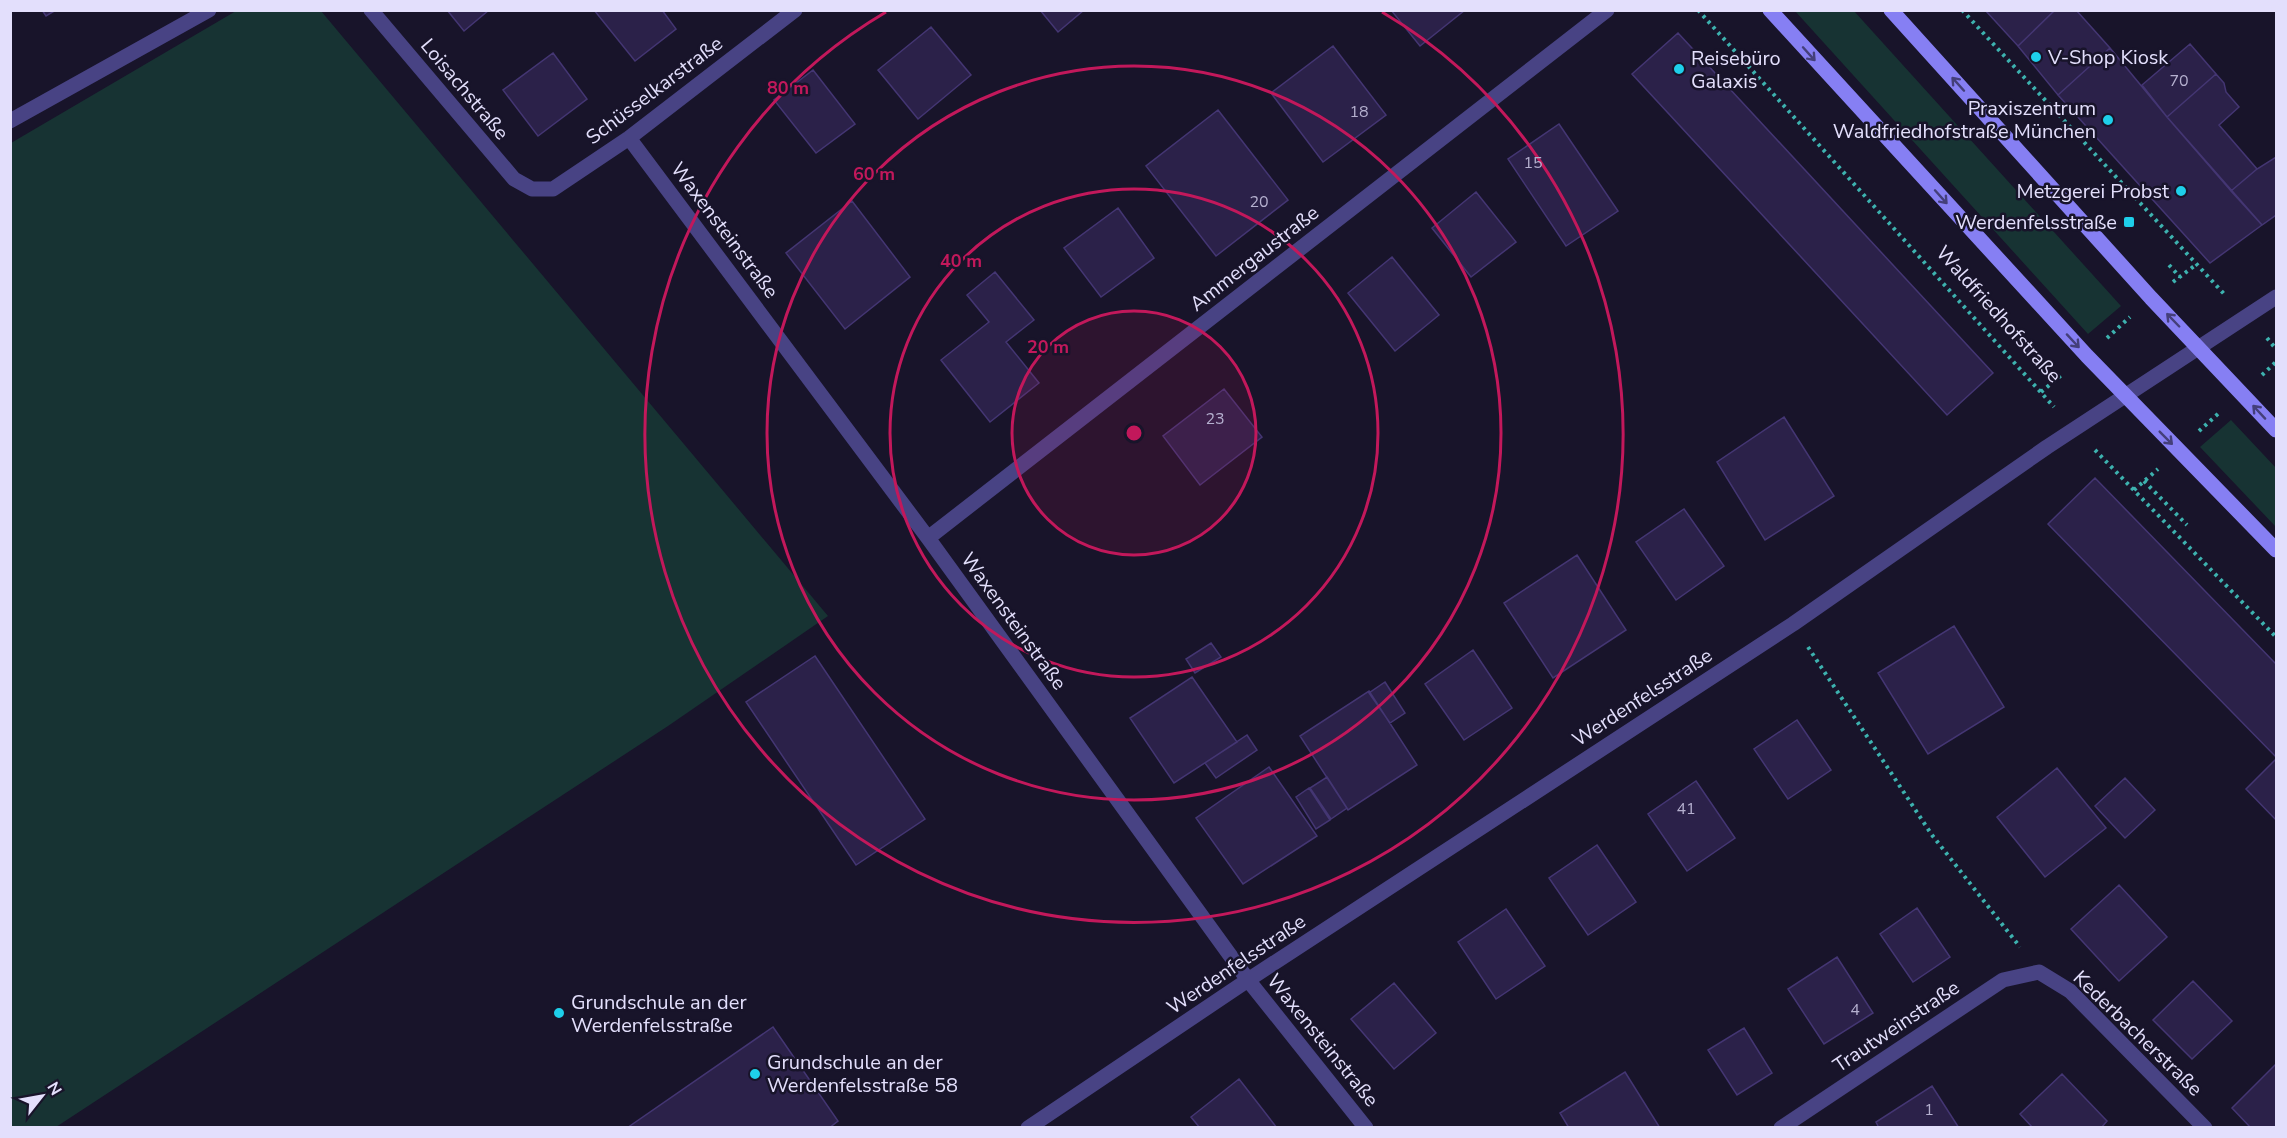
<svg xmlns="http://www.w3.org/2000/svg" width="2287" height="1138" font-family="'Nunito Sans',sans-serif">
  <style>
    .green { fill: #173333 }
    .building { fill: #2b2149; stroke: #443673; stroke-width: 1.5 }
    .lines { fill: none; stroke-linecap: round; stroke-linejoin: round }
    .path { stroke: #3db2af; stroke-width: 4; stroke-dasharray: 3 4.5; stroke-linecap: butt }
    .minor { stroke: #484384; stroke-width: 15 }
    .secondary { stroke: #867ff3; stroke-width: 15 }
    .oneway { stroke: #443f7a }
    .ring { fill: none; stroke: #c2185b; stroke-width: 3 }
    .poi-dot { fill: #1ecfea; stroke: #18142a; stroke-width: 2 }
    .labels { text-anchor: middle; stroke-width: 5; stroke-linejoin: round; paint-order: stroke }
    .number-label { font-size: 16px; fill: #b5b0cf }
    .poi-label { font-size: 20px; fill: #e3dffc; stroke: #18142a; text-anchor: start }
    .street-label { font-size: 20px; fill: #e3dffc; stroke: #18142a }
    .centre { fill: #c2185b; stroke: #18142a; stroke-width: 3 }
    .ring-label { font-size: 18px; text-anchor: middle; font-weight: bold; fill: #c2185b; stroke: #18142a; stroke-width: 5; stroke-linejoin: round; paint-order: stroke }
  </style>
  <rect width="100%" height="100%" fill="#18142a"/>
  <path class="green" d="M236 11H321L828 616 668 726 56 1127H11V143Z
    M1795 11H1854L2121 306 2088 334Z
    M2231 420 2276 468V527L2200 447Z"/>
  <path class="building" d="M42 10H56L46 16Z
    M447 10H489L464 31Z
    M594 10H662L676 29 635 61Z
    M1040 10H1084L1058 32Z
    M1391 10H1465L1420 46Z
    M1985 10H2055L2018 46Z
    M2055 10H2076L2110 48 2058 95 2018 46Z
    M931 27 971 75 918 119 878 70Z
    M1678 33 1993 373 1947 415 1632 74Z
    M2190 44 2216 74 2167 117 2142 85Z
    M1333 46 1386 115 1323 162 1271 93Z
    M2110 48 2167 117 2262 225 2210 263 2058 95Z
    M553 53 587 99 538 136 503 90Z
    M813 70 855 124 816 153 774 100Z
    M2216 74 2224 83 2226 92 2239 107 2219 125 2257 169 2231 191 2167 117Z
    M1218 110 1288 200 1216 256 1146 166Z
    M1559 124 1618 211 1566 246 1508 159Z
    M2276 157V215L2262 225 2231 191 2257 169Z
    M1476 192 1516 242 1471 277 1432 228Z
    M852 201 910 277 845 329 786 253Z
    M1118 208 1154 258 1101 297 1064 248Z
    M1392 257 1439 315 1395 351 1348 293Z
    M995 272 1034 320 1006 342 1039 383 990 422 941 360 989 322 967 295Z
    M1224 389 1262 437 1200 485 1163 436Z
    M1784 417 1834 496 1765 540 1717 462Z
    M2095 478 2276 664V757L2048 524Z
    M1684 509 1724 566 1676 600 1636 542Z
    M1577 555 1626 630 1553 678 1504 603Z
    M1954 626 2004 707 1928 754 1878 673Z
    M1211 643 1221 657 1195 673 1186 659Z
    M1473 650 1512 708 1464 740 1425 684Z
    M815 656 925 819 856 865 746 702Z
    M1192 677 1237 742 1174 783 1130 718Z
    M1385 682 1405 713 1390 723 1369 693Z
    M1369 691 1417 765 1348 810 1300 736Z
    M1797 720 1831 770 1788 799 1754 749Z
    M1247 735 1257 750 1216 778 1205 763Z
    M2276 759V820L2246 789Z
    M1269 767 1317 836 1243 884 1196 818Z
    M2057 768 2106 828 2045 877 1997 817Z
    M1327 777 1347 808 1331 819 1310 788Z
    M2125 778 2155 810 2125 838 2095 806Z
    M1696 781 1735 838 1687 871 1648 814Z
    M1309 788 1330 820 1316 829 1296 797Z
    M1597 845 1636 902 1588 935 1549 878Z
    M2119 885 2167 937 2119 981 2071 929Z
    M1917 908 1950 957 1913 982 1880 934Z
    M1506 909 1545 966 1496 999 1458 942Z
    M1837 957 1873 1013 1824 1044 1788 989Z
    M2193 981 2232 1021 2192 1059 2153 1020Z
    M1394 983 1436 1033 1394 1069 1351 1019Z
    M773 1027 838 1121 829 1128H627Z
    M1744 1028 1772 1073 1737 1095 1708 1050Z
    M2276 1064V1128H2251L2232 1108Z
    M1625 1072 1660 1128H1569L1560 1113Z
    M2062 1074 2107 1121 2101 1128H2033L2020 1114Z
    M1239 1079 1277 1128H1200L1191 1117Z
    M1932 1086 1959 1128H1879L1876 1122Z"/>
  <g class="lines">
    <path class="path" d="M1698 10 2054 407
      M1962 10 2226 296
      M2169 265 2180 277
      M2173 282 2197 264
      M2107 338 2130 317
      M2267 338 2276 349
      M2262 375 2276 362
      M2041 392 2064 373
      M2199 431 2220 412
      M2095 450 2276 637
      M2144 481 2187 525
      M2134 490 2158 469
      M1808 647 1932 835 2020 947"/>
    <path class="minor" d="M371 10 514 179 532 189H553L629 138 795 10
      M10 121 209 10
      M629 138 928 538 1248 980 1366 1128
      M928 538 1607 10
      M1028 1128 1248 980 1793 624 2047 447 2276 297
      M1781 1128 2003 980 2039 972 2070 991 2205 1128"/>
    <path class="secondary" d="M1770 10 2087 356 2276 550
      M1891 10 2151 298 2276 430"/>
  </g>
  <defs><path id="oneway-shaft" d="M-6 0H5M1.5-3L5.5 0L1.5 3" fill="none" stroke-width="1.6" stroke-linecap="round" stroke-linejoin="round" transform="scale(1.5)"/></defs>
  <g class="oneway">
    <use href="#oneway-shaft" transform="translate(1809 54) rotate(48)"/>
    <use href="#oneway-shaft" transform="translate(1958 84) rotate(-132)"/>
    <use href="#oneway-shaft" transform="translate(1941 197) rotate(48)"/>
    <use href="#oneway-shaft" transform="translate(2173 320) rotate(-134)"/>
    <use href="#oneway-shaft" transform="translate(2073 341) rotate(47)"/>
    <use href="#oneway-shaft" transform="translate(2259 412) rotate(-133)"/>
    <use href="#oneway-shaft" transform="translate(2166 438) rotate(45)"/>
  </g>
  <circle cx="1134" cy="433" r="122" fill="#c2185b" fill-opacity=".12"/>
  <g class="ring">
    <circle cx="1134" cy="433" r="122"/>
    <circle cx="1134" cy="433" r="244"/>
    <circle cx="1134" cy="433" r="367"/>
    <path d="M1382 12A489 489 0 1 1 886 12"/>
  </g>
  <g class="poi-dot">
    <circle cx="2036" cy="57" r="6"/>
    <circle cx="1679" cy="69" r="6"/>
    <circle cx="2108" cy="120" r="6"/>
    <circle cx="2181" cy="191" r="6"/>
    <rect x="2123" y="216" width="12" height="12" rx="3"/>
    <circle cx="559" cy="1013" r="6"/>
    <circle cx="755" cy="1074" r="6"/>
  </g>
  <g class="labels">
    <g class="number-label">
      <text x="2179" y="86">70</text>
      <text x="1359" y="117">18</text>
      <text x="1533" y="168">15</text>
      <text x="1259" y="207">20</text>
      <text x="1215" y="424">23</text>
      <text x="1686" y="814">41</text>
      <text x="1855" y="1015">4</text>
      <text x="1929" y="1115">1</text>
    </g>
    <g class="poi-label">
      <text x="2048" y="64">V-Shop Kiosk</text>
      <text x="1691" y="65">Reisebüro<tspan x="1691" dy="23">Galaxis</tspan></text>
      <text x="2096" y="115" text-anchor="end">Praxiszentrum<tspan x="2096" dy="23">Waldfriedhofstraße München</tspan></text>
      <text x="2169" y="198" text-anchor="end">Metzgerei Probst</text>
      <text x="2117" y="229" text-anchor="end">Werdenfelsstraße</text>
      <text x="571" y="1009">Grundschule an der<tspan x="571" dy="23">Werdenfelsstraße</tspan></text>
      <text x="767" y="1069">Grundschule an der<tspan x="767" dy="23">Werdenfelsstraße 58</tspan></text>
    </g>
    <g class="street-label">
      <text transform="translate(465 89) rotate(50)" y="7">Loisachstraße</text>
      <text transform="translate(654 90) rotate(-37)" y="7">Schüsselkarstraße</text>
      <text transform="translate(725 230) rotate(53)" y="7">Waxensteinstraße</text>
      <text transform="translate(1254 258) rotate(-38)" y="7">Ammergaustraße</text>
      <text transform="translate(1999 314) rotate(48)" y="7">Waldfriedhofstraße</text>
      <text transform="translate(1014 621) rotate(54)" y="7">Waxensteinstraße</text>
      <text transform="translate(1642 697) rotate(-33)" y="7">Werdenfelsstraße</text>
      <text transform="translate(1236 964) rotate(-34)" y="7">Werdenfelsstraße</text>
      <text transform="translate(1896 1026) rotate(-34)" y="7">Trautweinstraße</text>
      <text transform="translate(2138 1033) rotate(44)" y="7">Kederbacherstraße</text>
      <text transform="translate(1323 1040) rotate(51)" y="7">Waxensteinstraße</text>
    </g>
  </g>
  <circle cx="1134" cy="433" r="9" class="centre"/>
  <g class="ring-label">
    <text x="788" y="94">80 m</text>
    <text x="874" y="180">60 m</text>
    <text x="961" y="267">40 m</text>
    <text x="1048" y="353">20 m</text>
  </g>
  <rect width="2287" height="1138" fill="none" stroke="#e3dffc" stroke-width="24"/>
  <g transform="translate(42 1096) rotate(59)" stroke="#18142a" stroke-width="4.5" paint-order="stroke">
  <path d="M0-4.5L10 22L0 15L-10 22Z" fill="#e3dffc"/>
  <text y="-9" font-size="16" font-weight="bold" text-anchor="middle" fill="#e3dffc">N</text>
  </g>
</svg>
